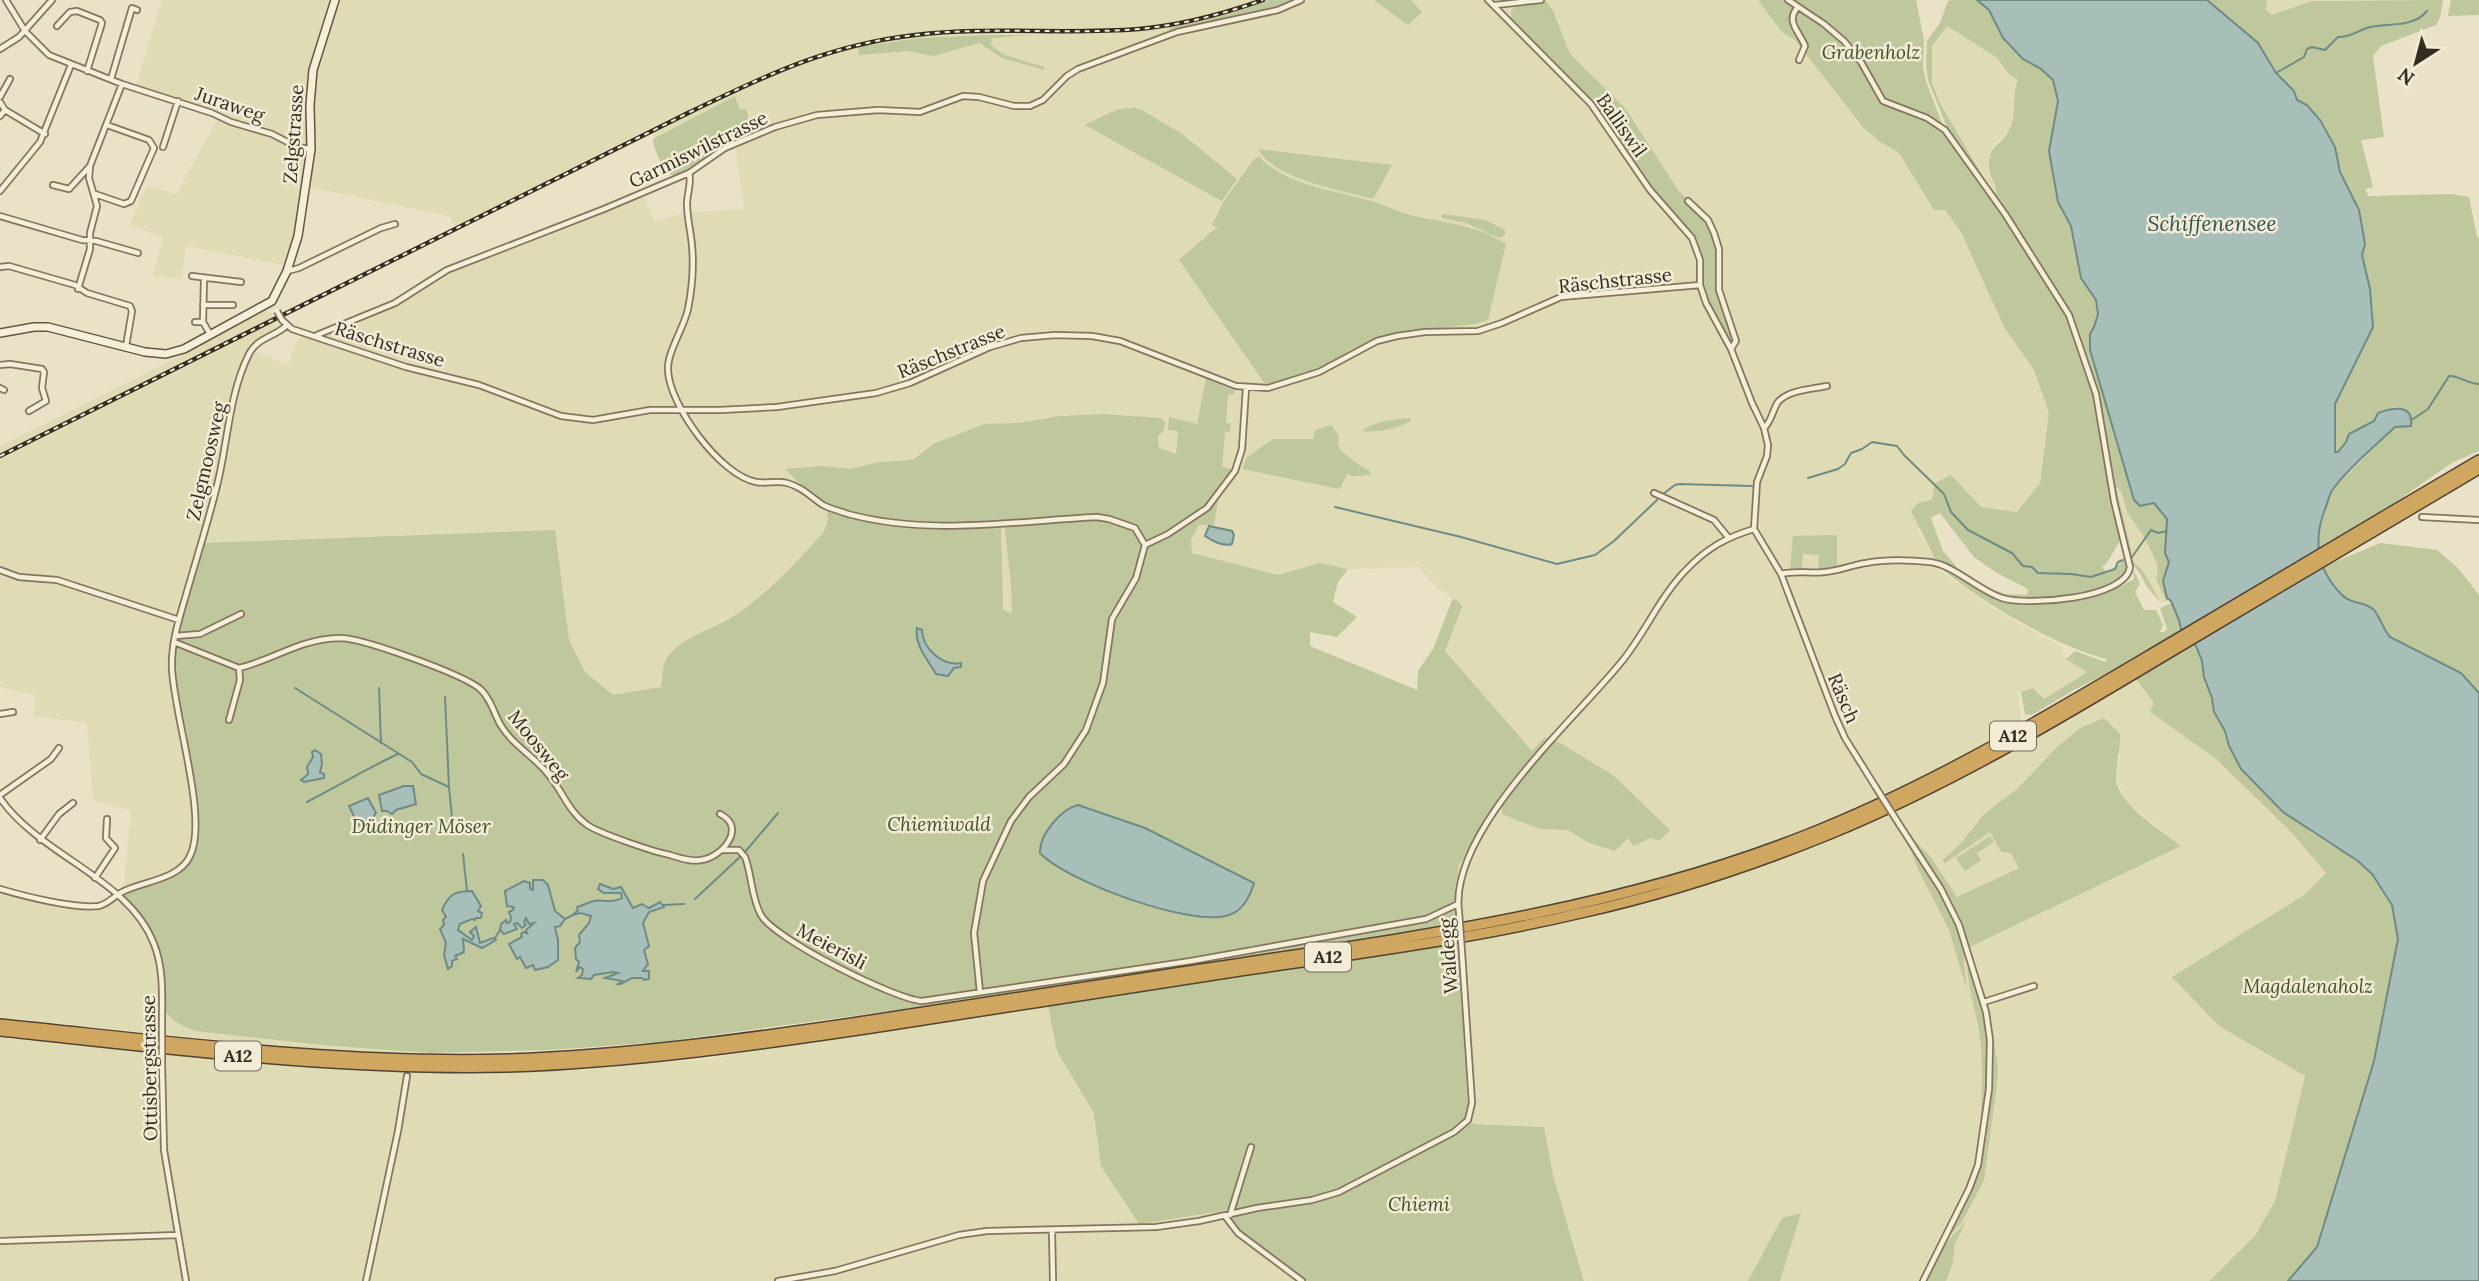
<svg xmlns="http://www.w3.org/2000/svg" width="2479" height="1281" font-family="Lora,serif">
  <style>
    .farmland { fill: #dfdbb5; fill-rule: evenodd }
    .green { fill: #bfc79c }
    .water { fill: #a8beb9; stroke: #6f8b86; stroke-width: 2 }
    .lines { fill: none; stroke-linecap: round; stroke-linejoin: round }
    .stream { stroke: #6f8b86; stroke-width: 2 }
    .street-casing { stroke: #84755e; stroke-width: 8 }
    .secondary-casing { stroke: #655641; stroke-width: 10 }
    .highway-casing { stroke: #524332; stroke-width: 12 }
    .street { stroke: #f5efd9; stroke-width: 4.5 }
    .secondary { stroke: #f5efd9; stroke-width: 7 }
    .highway { stroke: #d0a761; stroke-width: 9 }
    .rail-casing { stroke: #352c20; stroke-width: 4.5 }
    .rail { stroke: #f2ecd6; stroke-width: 2; stroke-dasharray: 5; stroke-linecap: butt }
    .street-bridge-casing { stroke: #84755e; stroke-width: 8; stroke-linecap: butt }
    .street-bridge { stroke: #f5efd9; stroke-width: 4.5 }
    .labels { text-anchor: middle; stroke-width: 5; stroke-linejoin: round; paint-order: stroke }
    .shield { fill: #f2ecd6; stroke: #6e6657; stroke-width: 2 }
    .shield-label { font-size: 18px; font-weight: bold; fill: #352c20 }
    .park-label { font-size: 19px; font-style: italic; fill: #435029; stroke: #f2ecd6 }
    .street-label { font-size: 19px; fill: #352c20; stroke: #f2ecd6 }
    .water-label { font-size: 21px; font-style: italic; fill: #315354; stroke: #f2ecd6 }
  </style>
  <rect width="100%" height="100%" fill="#eae2c7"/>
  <path class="farmland" d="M162 0H1758L1781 31 1795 40 1879 141 1899 153 1934 210 1945 209 1961 232 2004 327 2034 370 2049 413 2040 483 2017 512 1933 500 1918 503 1919 532 1935 559V567L2001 613 2059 645 2064 650 2063 656 2087 671 2044 699 2033 688 2017 693 2021 718 2018 724 2004 734 1903 787 1825 822 1717 862 1653 882 1567 904 1436 928 1373 717 1501 744 1520 751 1534 761 1502 806V814L1540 829 1568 830 1587 842 1628 837 1633 845 1651 838 1544 738 1533 752 1445 651 1461 607 1460 603 1434 585 1419 567 1348 569 1320 563 1278 575 1192 553 1191 540 1199 525H1214L1221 482 1202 463 1159 448 1160 418 1103 414 1060 416 1019 423 984 424 933 444 913 460 879 462 850 469 823 466 833 507 866 515 927 525 1005 521 1011 585 1012 616 444 1040 404 1054 340 1051 275 1046 0 1017V891L85 908 108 907 124 884 131 811 93 800 87 723 34 716 35 695 0 687V446L187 353 264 310 272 313 276 326 272 331 258 338 249 349 288 364 298 338 322 331 397 300 424 279 466 258 641 190 655 222 682 213 744 209 736 151 738 136 675 174 654 134 458 230 449 216 303 186 295 231 283 265 186 246 181 279 153 276 163 237 129 225 147 186 176 194 217 120 210 108 136 85Z
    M2267 0H2329L2311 1 2272 15 2265 11Z
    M1947 26 1996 57 2008 74 2018 80 2014 89 2016 113 2009 132 1993 146 1990 152 1989 173 1997 191 1996 196 1941 105 1932 83V47Z
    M2116 486 2121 491 2128 514 2145 538 2158 566 2156 580 2166 601 2161 603 2143 571 2134 562Z
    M2136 679 2154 703 2150 712 2215 758 2291 832 2326 873 2303 896 2219 1026 2305 1076 2275 1201 2255 1236 2209 1281H1585L1553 1175 1544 1127 1470 1124 1454 1136 1280 1207 1259 1249 1308 1281H0V1038L169 1055 405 1072 471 1074 554 1071 710 1059 764 1048 1445 945 1534 929 1615 910 1724 879 1779 860 1885 816 1963 778ZM2080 728 2120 755 2116 779 2126 802 2181 846 1971 947 1951 900 2020 867 2011 853 2001 852 1990 832 1943 861 1962 842 1984 814 2017 789 2057 747Z"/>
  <path class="green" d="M1268 0H1296L1291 4 1172 32 1168 27 1234 12Z
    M1374 0H1411L1422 12 1408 25Z
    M1758 0H1916L1924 40 1923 68 1926 81 1942 124 1928 115 1926 119 1950 138 2003 215 2073 327 2093 394 2112 506 2121 540C2113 549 2112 559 2102 567L2106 571C2117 572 2117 563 2125 560 2138 601 2019 602 1995 593L1997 591 2005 594 2027 595 2028 589 1995 572 1974 557 1940 513 1931 518 1943 551 1956 566 1953 571 1935 559 1911 511 1918 503 1932 500 1935 483 1951 475 1981 507 2017 512 2040 483 2049 413 2034 370 2004 327 1961 232 1945 210H1934L1899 153 1879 141 1863 127 1795 40 1781 31Z
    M1953 0H1977L1989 10 2003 37 2023 59 2041 69 2053 80 2058 100 2049 151 2058 201 2071 226 2081 278 2096 300 2098 314 2094 327 2090 334V350L2134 500 2140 506 2154 503 2168 519 2165 553 2169 562 2164 589 2169 600 2166 601 2156 579 2158 566 2145 538 2128 514 2121 491 2116 487 2134 562 2143 571 2161 603 2147 587 2141 575 2130 560 2116 503 2098 394 2077 327 1996 196C1998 185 1988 176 1989 164 1989 143 2004 145 2010 128 2018 110 2011 96 2018 80L2009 74 1996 57 1947 26 1932 46V83L1941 105 1993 193 1948 130 1928 80 1926 67 1927 41 1940 23 1948 1Z
    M2207 0H2267L2266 10 2272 15 2311 1 2443 0 2440 17 2436 25 2381 46 2373 56 2384 137 2361 140 2373 187 2365 189 2368 196 2451 194 2469 197 2477 237H2479V451L2453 462 2380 513 2318 551V527L2332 490 2395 427 2411 426 2410 414 2394 407C2374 421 2354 434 2338 452L2335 453V404L2373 327 2370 289 2362 255 2365 244 2359 210 2340 172 2335 147 2297 100 2294 91 2276 73 2258 43Z
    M2451 0H2479V15L2448 16Z
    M1546 1 1553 11 1570 54 1625 108 1678 190 1708 221 1717 247 1718 290 1734 339 1733 344 1729 342 1717 320 1705 292 1702 259 1693 233 1650 188 1606 116 1511 18V11L1517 5Z
    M992 35H1032L992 38 991 45 1005 55 1044 67V70L1002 58 979 43 933 56 908 51 859 55 858 47 918 38Z
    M735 96 740 110 746 108 751 130 750 136 717 150 679 175 673 176C663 169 654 151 653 139Z
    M1134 108 1140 109 1182 134 1237 179 1222 201 1085 125 1118 109Z
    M1258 149 1392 165 1373 199C1340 189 1277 181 1258 149Z
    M1259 157C1289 186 1329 189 1368 200 1383 204 1398 212 1414 216 1446 223 1477 225 1506 244L1488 320 1475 324 1390 334 1352 349 1325 366 1287 380 1265 384 1179 260 1217 227 1212 225 1224 201 1254 159Z
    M1442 214 1486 220 1505 230V235L1499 238 1466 223 1442 218Z
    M1206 378 1235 391 1234 394 1228 395 1226 423H1231L1230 432H1225L1222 467 1233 469 1221 482 1214 525H1199L1191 540 1192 553 1278 575 1320 563 1348 569 1338 582 1333 602 1357 617 1337 637 1310 632V646L1417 690 1418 671 1433 649 1453 598 1460 603 1462 607 1445 651 1532 751 1544 738 1549 737 1562 744 1614 776 1670 830 1659 841 1651 838 1633 846 1628 838 1615 851 1587 842 1568 830 1540 829 1502 814V806L1534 761 1531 759 1492 809 1459 865 1455 890 1468 1114 1462 1124 1451 1131 1454 1135 1470 1124 1544 1127 1553 1175 1584 1281H1308L1259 1249 1239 1232 1229 1217 1280 1207V1202L1139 1224 1101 1166 1094 1113 1057 1051 1045 990 661 1042 550 1050 431 1053 322 1045 196 1031C187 1028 174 1022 168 1015 162 1008 163 968 160 956 154 929 137 918 124 896L128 892C167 877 196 877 197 828L174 664 176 642 204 543 555 530 569 640 585 672 613 695 661 687C663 677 662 664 668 656 685 635 716 629 737 614 770 591 797 562 823 533L828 520 827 509 878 522 929 529 1001 526 1003 610 1012 613 1011 585 1004 522 927 525 866 515 817 501 785 469 823 466 850 469 879 462 913 460 933 444 984 424 1019 423 1060 416 1103 414 1160 418 1165 422 1164 430 1158 437 1159 448 1176 454 1178 431 1168 430 1169 417 1197 424Z
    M1409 418 1411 421C1396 429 1377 433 1361 431 1375 421 1392 420 1409 418Z
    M1331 425 1339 436 1338 443 1341 451C1350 457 1359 467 1369 470L1371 475 1353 476 1347 474 1340 489 1242 469 1247 457 1273 439H1313L1315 430Z
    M1837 535V570L1818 573 1819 555 1803 554 1801 572H1790L1793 536Z
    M2381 543 2437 550 2457 567 2479 595V693L2461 673 2390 637C2382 628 2382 621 2377 612 2370 603 2360 607 2351 602 2338 596 2330 578 2322 567Z
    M1940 567 1980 591 2007 603 2065 600 2090 596 2122 586 2134 579 2133 572 2135 573 2140 584 2135 592 2144 610H2156L2163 625 2160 632H2164L2167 629 2160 608 2171 603 2179 620 2180 630 2196 646 2202 661 2204 677 2212 698 2214 712 2225 731 2229 746 2312 833 2358 861 2372 874 2392 905 2398 939 2374 1061 2317 1247 2288 1281H2209L2255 1236 2275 1201 2305 1076 2219 1026 2172 977 2303 896 2326 873 2291 832 2215 758 2150 712 2154 703 2136 679 2145 673 2136 659 2074 690 2032 715 2025 714 2021 692 2033 688 2044 699 2087 672 2066 659 2075 651 2105 662 2107 659C2059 648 1977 600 1940 567Z
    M2104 718 2120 734C2120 749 2117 763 2116 777 2115 803 2162 831 2181 846L1970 947 1951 900 1908 834 1930 856 1957 897 2019 868 2011 853 2001 852 1990 832 1945 863 1942 861 1962 842 1984 814 2017 789 2057 747 2080 728Z
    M1990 836 1994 842 1977 853 1981 860 1965 871 1956 858Z
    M1906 840 1940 891 1965 949 1964 965 1967 990 1949 930 1919 871Z
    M1968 956 1987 1028 1986 1089 1980 1137C1981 1104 1984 1071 1980 1038 1977 1010 1965 985 1968 956Z
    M1994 1040 1998 1069 1996 1092 1984 1180 1962 1222 1943 1243 1970 1191 1980 1166 1990 1102Z
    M1801 1213 1780 1281H1748L1782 1218Z
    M1966 1221 1955 1244 1952 1266 1946 1281H1925L1938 1252Z"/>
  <path class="water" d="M1977 0H2207L2258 43 2276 73 2294 91 2297 100 2307 105 2320 120 2335 147 2340 172 2359 210 2365 244 2362 255 2370 289 2373 327 2335 404V452H2338L2346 442 2349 434 2374 421 2378 413C2392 408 2414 403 2411 426L2395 427C2375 446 2349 467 2333 489 2329 494 2328 503 2325 509 2313 540 2317 569 2341 594 2353 606 2364 600 2374 610 2379 615 2383 629 2390 637L2461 673 2479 693V1281H2288L2317 1247 2374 1061 2398 939 2392 905 2372 874 2358 861 2283 812 2241 769 2229 746 2225 731 2214 712 2212 698 2204 677 2202 661 2196 646 2182 634 2179 620 2171 601 2167 598 2163 581 2169 562 2165 553 2167 519 2154 503 2140 506 2134 500 2090 350V334L2094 327 2098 314 2096 300 2081 278 2071 226 2058 202 2049 151 2058 101 2053 80 2041 69 2023 59 2003 38 1989 10Z
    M1209 526 1232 531 1234 535 1232 544C1224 547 1212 541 1205 536Z
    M917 628 922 630C922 648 943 667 961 663V667L954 668 948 676 936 674C928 660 914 645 917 628Z
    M315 750 321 754 322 764 320 772 324 774V778L304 782 301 780 308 774 307 767 313 757 312 752Z
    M404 786H413L416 804 396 810 392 814 387 811H382L379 795Z
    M368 798 376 813 369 823 358 825 349 806Z
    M1078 805 1145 828 1254 883C1250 896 1243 911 1229 915 1192 928 1066 881 1040 853 1039 835 1061 809 1078 805Z
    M533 880H543L548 885 555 911 565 919 560 926 555 927 558 940V960L548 967 535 970 533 965 526 968 520 957 517 959 509 944 522 937 521 934 523 932 527 933 526 930 534 923 529 924 526 918 524 922 526 925 522 928 517 923 514 924 517 929 504 934 500 930 501 924 506 920 507 923 510 922 511 917 509 912 513 910 514 907 507 906 505 891 524 881 530 883V889L533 890Z
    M600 884 613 889 621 887 633 908 642 904 649 908 660 902 664 907 649 912 643 923 649 946 644 950 648 964 643 971H649V979L644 980 642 978H632L621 984H618L622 981 605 978 618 973 613 972 594 975 591 979 578 978 582 975 583 969 580 967 576 972 579 962 576 959 575 948 580 942 579 935 589 923 591 916 580 913 573 915 578 910 577 907C581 906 589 902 594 901 601 899 612 904 622 898L621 893H604L598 889Z
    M472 891 481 906 478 911 482 913 481 918H476L475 920 472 919 460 924 458 930 472 940 474 936 470 932 476 927 480 943 493 938 496 940 482 948 463 939 464 952 455 956 457 959 452 961V966L448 969 444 955 446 943 440 929 444 925 443 920 446 917 442 910C449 894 455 891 472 891Z"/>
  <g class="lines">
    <path class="stream" d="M2276 73 2304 57 2307 49 2312 47 2325 50 2338 37C2349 38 2359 30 2370 27 2389 23 2413 28 2427 11
      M2413 419 2428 409 2449 376C2459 375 2467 384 2479 384
      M1808 478 1838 469 1845 464 1851 453 1862 449 1872 442 1897 446 1904 455 1944 494 1951 512 1968 530 2012 553 2023 566 2032 567 2038 573 2071 574 2091 577 2115 569 2118 562 2123 560
      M1663 494 1675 485 1679 484 1752 486
      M1335 507 1461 537 1557 564 1595 555 1614 541 1657 500
      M2132 557 2151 530 2158 533 2167 531
      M295 688 412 762 421 774 449 787 453 828
      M379 688 381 743
      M445 697 449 787
      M307 802C338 786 366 769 398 754
      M745 852 778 813
      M463 854 467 891
      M695 899 741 856
      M663 905 684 904
      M565 919 573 915
      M495 938 500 930"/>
    <g class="street-casing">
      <path id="street" d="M6 0 25 31 49 55 122 84 212 113 231 122 272 134 297 147 310 149
        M1488 0 1591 104 1650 190 1692 238 1700 260V285L1706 303 1731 349 1752 403 1764 428 1768 445 1767 456 1757 482 1754 529 1781 574 1835 716 1845 738 1875 786
        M1495 5 1541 0
        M1798 7C1785 21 1799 31 1805 46L1799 60
        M57 26 70 12 77 11 100 20 102 23 87 71
        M0 49 19 37 52 0
        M111 79 132 8 137 10
        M0 97 10 79
        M0 102 5 110 45 134
        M0 116 5 110
        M163 147 178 101
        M689 173C692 183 687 193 687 204 687 218 691 232 692 246 694 267 692 289 688 309 684 328 667 352 668 370 669 405 720 475 756 482 766 484 777 480 787 483 802 487 811 497 823 505 831 509 840 511 848 514 930 536 1014 521 1097 517L1109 519 1135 528 1145 545 1136 578 1112 619 1103 683 1086 730 1064 764 1029 797 1011 821 983 881 974 933 980 992
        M53 185 69 189 90 166 122 84
        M0 191 40 142 71 65
        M95 194 124 204 131 201 154 148 149 140 107 125
        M1688 201 1708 220 1714 233 1719 249V290L1736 341 1731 349
        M0 216 82 240 96 241 138 253
        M0 267 9 266 75 285 87 293 130 306 132 311 126 346
        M288 271 299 268 381 228 395 224
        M192 276 241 282
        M204 278 203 322 210 334
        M78 289 90 249V233L97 206 89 178 90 167
        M203 305H233
        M282 320 292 329 406 367 479 385 561 416 593 420 650 410H720L777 407 876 393 910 383 990 347 1021 338 1055 335 1092 336 1120 341 1236 386 1268 388 1319 372 1377 341 1397 336 1425 332 1478 331 1502 323 1561 297 1700 285
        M195 322H203
        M317 335 395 303 447 270 604 209 689 173 725 148 775 127 817 115 878 110 920 112 963 96 979 97 1014 106H1030L1043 100 1067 76 1078 69 1177 32 1278 10 1301 0
        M0 365 10 364 42 369 44 372 42 388 46 401 29 411
        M0 388 4 390
        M1764 428C1772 421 1772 411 1778 402 1788 390 1812 389 1827 386
        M1654 493 1714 520 1728 537
        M2422 517 2479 520
        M1145 545 1168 534 1207 508 1235 471 1242 449 1246 388
        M0 570 19 577 57 580 179 620
        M1781 574C1796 570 1810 574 1824 572 1839 571 1852 565 1866 563 1887 559 1909 560 1930 562 1954 565 1978 590 2002 598 2027 606 2126 599 2130 567L2114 501 2096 394 2069 315 2005 214 1945 130 1927 118 1883 101 1861 62 1844 41 1824 24 1788 0
        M175 636 200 634 241 614
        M174 642 239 668C276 659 299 639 340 638 363 638 461 674 479 688 490 697 494 713 500 724 512 745 534 756 548 774 562 790 568 811 586 824 597 833 655 852 670 855 680 858 691 862 701 860 723 857 747 827 720 814
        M0 714 13 712
        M229 720 240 680 239 668
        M0 795 51 759 59 748
        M0 798C40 856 129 878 154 944 164 969 162 997 162 1023
        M1899 824 1941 889 1959 925 1986 1012 1990 1040 1989 1089 1978 1165 1969 1189 1923 1281
        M40 840 59 814 73 803
        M723 850H739L745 857C752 875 751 897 761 915 774 939 894 999 922 1001L1191 961 1426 919 1458 904
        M95 878 115 848 106 838 107 819
        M0 889C24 896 74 909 99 906 108 904 114 896 122 892 143 881 179 880 190 856 209 819 173 712 172 668 171 643 179 619 186 595 197 556 210 517 219 477 228 437 230 392 249 354 257 338 274 337 286 326
        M1459 912C1448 831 1575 720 1623 660 1646 631 1661 595 1687 569 1707 548 1727 537 1754 529
        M1984 1002 2034 986
        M162 1065 164 1150 186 1281
        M1230 1215 1251 1147
        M1225 1216 1238 1233 1302 1281
        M1052 1231 1053 1281
        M0 1241 178 1235
        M366 1281 398 1131 407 1076
        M778 1281 835 1271 959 1235 987 1231 1156 1227 1199 1221 1257 1208 1312 1200 1339 1192 1454 1132 1468 1120 1472 1103 1462 953"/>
    </g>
    <g class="secondary-casing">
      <path id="secondary" d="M0 333 34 327H48L145 352 166 354 184 349 272 301 287 271 298 236 311 149 310 105 313 70 335 0"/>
    </g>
    <g class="highway-casing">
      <path id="highway" d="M0 1024C169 1041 338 1064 508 1059 630 1055 751 1038 872 1020 984 1003 1096 985 1208 968 1411 937 1614 911 1806 835 1928 787 2040 720 2153 653 2261 589 2370 524 2479 460
        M0 1031C169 1049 338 1071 508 1067 630 1063 751 1046 872 1028 984 1011 1096 993 1208 976 1332 957 1458 942 1581 913 1666 894 1749 867 1830 834 1947 786 2056 721 2164 656 2269 594 2374 532 2479 469"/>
    </g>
    <use href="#street" class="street"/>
    <use href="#secondary" class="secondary"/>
    <use href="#highway" class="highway"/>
    <g class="rail-casing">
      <path id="rail" d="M0 456 684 115C762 77 827 45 915 35 989 26 1064 35 1139 29 1182 25 1223 14 1263 0"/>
    </g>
    <use href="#rail" class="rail"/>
    <g class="street-bridge-casing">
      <path id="street-bridge" d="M277 311 282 320
        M1875 786 1899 824
        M1459 912 1462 953
        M162 1065V1023"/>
    </g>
    <use href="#street-bridge" class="street-bridge"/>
  </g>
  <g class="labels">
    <g class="shield">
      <rect x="1990" y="721.5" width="46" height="29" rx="5"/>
      <rect x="1305" y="942.5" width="46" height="29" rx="5"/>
      <rect x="215" y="1041.5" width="46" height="29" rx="5"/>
    </g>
    <g class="shield-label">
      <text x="2013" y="742">A12</text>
      <text x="1328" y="963">A12</text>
      <text x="238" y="1062">A12</text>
    </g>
    <g class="park-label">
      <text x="1871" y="59">Grabenholz</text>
      <text x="939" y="831">Chiemiwald</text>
      <text x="421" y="833">Düdinger Möser</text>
      <text x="2308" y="993">Magdalenaholz</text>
      <text x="1419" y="1211">Chiemi</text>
    </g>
    <g class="street-label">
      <text transform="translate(230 104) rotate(19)" y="7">Juraweg</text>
      <text transform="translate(1622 125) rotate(55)" y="7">Balliswil</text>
      <text transform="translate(293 134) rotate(-86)" y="7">Zelgstrasse</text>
      <text transform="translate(698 149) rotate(-26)" y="7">Garmiswilstrasse</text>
      <text transform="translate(1615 280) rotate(-6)" y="7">Räschstrasse</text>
      <text transform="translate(390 344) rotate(17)" y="7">Räschstrasse</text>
      <text transform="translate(951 351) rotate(-22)" y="7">Räschstrasse</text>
      <text transform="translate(206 461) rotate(-77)" y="7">Zelgmoosweg</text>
      <text transform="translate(1844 698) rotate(67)" y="7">Räsch</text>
      <text transform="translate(539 745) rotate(51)" y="7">Moosweg</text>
      <text transform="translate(832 946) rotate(28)" y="7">Meierisli</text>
      <text transform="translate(1448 956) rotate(-94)" y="7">Waldegg</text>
      <text transform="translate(149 1068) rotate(-91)" y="7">Ottisbergstrasse</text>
    </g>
    <g class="water-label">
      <text x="2212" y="231">Schiffenensee</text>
    </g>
  </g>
  <g transform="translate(2416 63) rotate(216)" stroke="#f2ecd6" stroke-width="5" paint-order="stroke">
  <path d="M0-5L12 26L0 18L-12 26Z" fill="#352c20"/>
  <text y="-10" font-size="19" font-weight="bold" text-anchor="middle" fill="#352c20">N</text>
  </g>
</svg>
